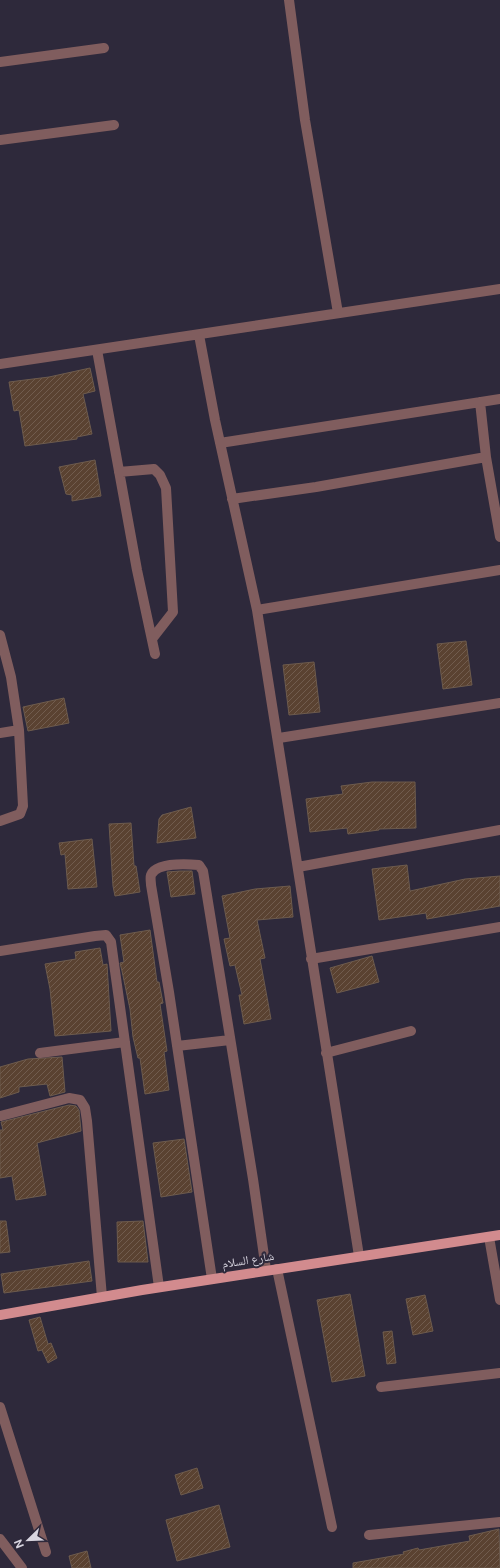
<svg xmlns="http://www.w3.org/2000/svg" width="500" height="1568" font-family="'Public Sans','Noto Naskh Arabic',sans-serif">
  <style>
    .building { fill: url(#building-hatch); stroke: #6d5b4d }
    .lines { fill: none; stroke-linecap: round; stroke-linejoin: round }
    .minor { stroke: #805d5e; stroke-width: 10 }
    .major { stroke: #d28b8e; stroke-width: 10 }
    .labels { text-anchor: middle; stroke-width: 4; stroke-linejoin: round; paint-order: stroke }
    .street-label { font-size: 12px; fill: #d7d4df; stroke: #2e293b }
  </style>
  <defs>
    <pattern id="building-hatch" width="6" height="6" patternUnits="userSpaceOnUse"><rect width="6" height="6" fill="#5a4231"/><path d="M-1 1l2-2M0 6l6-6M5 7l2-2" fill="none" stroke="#715c4e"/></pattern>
  </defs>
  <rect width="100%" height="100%" fill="#2e293b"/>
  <path class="building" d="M90 368 95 391 83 394 92 434 77 437V439L25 446 19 410 14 411 9 382 49 377Z
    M95 460 101 496 72 501V495L66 494 59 467Z
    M466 641 472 685 443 689 437 644Z
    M314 662 320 712 289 715 283 665Z
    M64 698 69 723 28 731 23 707Z
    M372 782H415L416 828 379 829V830L348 834 347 828 310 832 306 799 343 794 341 786Z
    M191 807 196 838 157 843 159 819 162 815Z
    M131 823 134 866H136L140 892 115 896 113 886 109 824Z
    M92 839 97 887 68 889 65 854 61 855 59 843Z
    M407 865 410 891 465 879 500 876V906L427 919 426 913 379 920 372 869Z
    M180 871H192L195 894 171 897 167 872Z
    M290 886 293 917 257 920 265 958 260 959 271 1019 244 1024 239 995H242L235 965 230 966 224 939 230 938 222 896 255 889Z
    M150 930 157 982H159L163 1003 160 1004 167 1051 164 1052 169 1090 145 1094 140 1058H138L133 1037 130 1009 122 971 120 963 124 962 120 935Z
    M100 948 103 965 107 964 111 1031 55 1036 50 989 45 964 76 959 75 952Z
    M372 956 379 982 337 993 330 968Z
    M62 1057 65 1092 50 1096 47 1084 19 1087V1092L0 1098V1067L28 1059Z
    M69 1105 76 1106 79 1110 81 1131 37 1143 46 1195 16 1200 12 1176 0 1178V1130H3L1 1122Z
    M184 1139 192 1192 161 1197 153 1143Z
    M0 1221H6L10 1252 0 1253Z
    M143 1221 148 1262H118L117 1222Z
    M89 1261 92 1281 4 1293 1 1274Z
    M350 1294 365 1376 332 1382 317 1300Z
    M425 1295 433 1331 413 1335 406 1299Z
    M40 1317 48 1344 51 1343 57 1358 48 1363 42 1350 38 1351 29 1320Z
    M392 1331 396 1363 387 1364 383 1332Z
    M197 1468 203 1488 181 1495 175 1475Z
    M219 1505 230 1547 177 1561 166 1520Z
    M499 1529 500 1568H353V1563L404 1554 403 1552 418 1548 419 1550 470 1541 469 1536Z
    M87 1551 91 1568H72L69 1556Z"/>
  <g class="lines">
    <path class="minor" d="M289 0 305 120 338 313
      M0 62 104 48
      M0 140 114 125
      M199 335 215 420 257 610 359 1256
      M97 350 137 570 155 654
      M0 364 500 289
      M220 443 500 399
      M486 457 500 537
      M119 472 154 469 160 475 166 488 173 612 152 639
      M232 499 316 487 486 457 480 402
      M257 610 500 570
      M0 635 11 677 19 730 0 733
      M279 738 500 703
      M0 821 20 814 23 806 19 730
      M298 867 500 830
      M0 951 95 936 106 935 111 942 159 1287
      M311 959 500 927
      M177 1046 230 1040
      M40 1053 125 1042
      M326 1053 411 1031
      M1 1116 69 1098 80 1100 85 1108 87 1121 102 1297
      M489 1237 500 1300
      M277 1269 332 1527
      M212 1279 169 992 151 885C151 882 150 878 151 875 156 862 187 864 199 865L203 871 253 1179 266 1270
      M381 1387 500 1373
      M0 1407 46 1552
      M369 1535 500 1522
      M0 1539 22 1568"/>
    <path class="major" d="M0 1315 142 1290 500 1235"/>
  </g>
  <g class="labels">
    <g class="street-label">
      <text transform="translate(248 1260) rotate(-9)" y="4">شارع السلام</text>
    </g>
  </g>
  <g transform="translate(28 1540) rotate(247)" stroke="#2e293b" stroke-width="3" paint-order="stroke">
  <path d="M0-3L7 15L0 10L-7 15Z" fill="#d7d4df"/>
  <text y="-6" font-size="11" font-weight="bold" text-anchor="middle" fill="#d7d4df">N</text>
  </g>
</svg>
